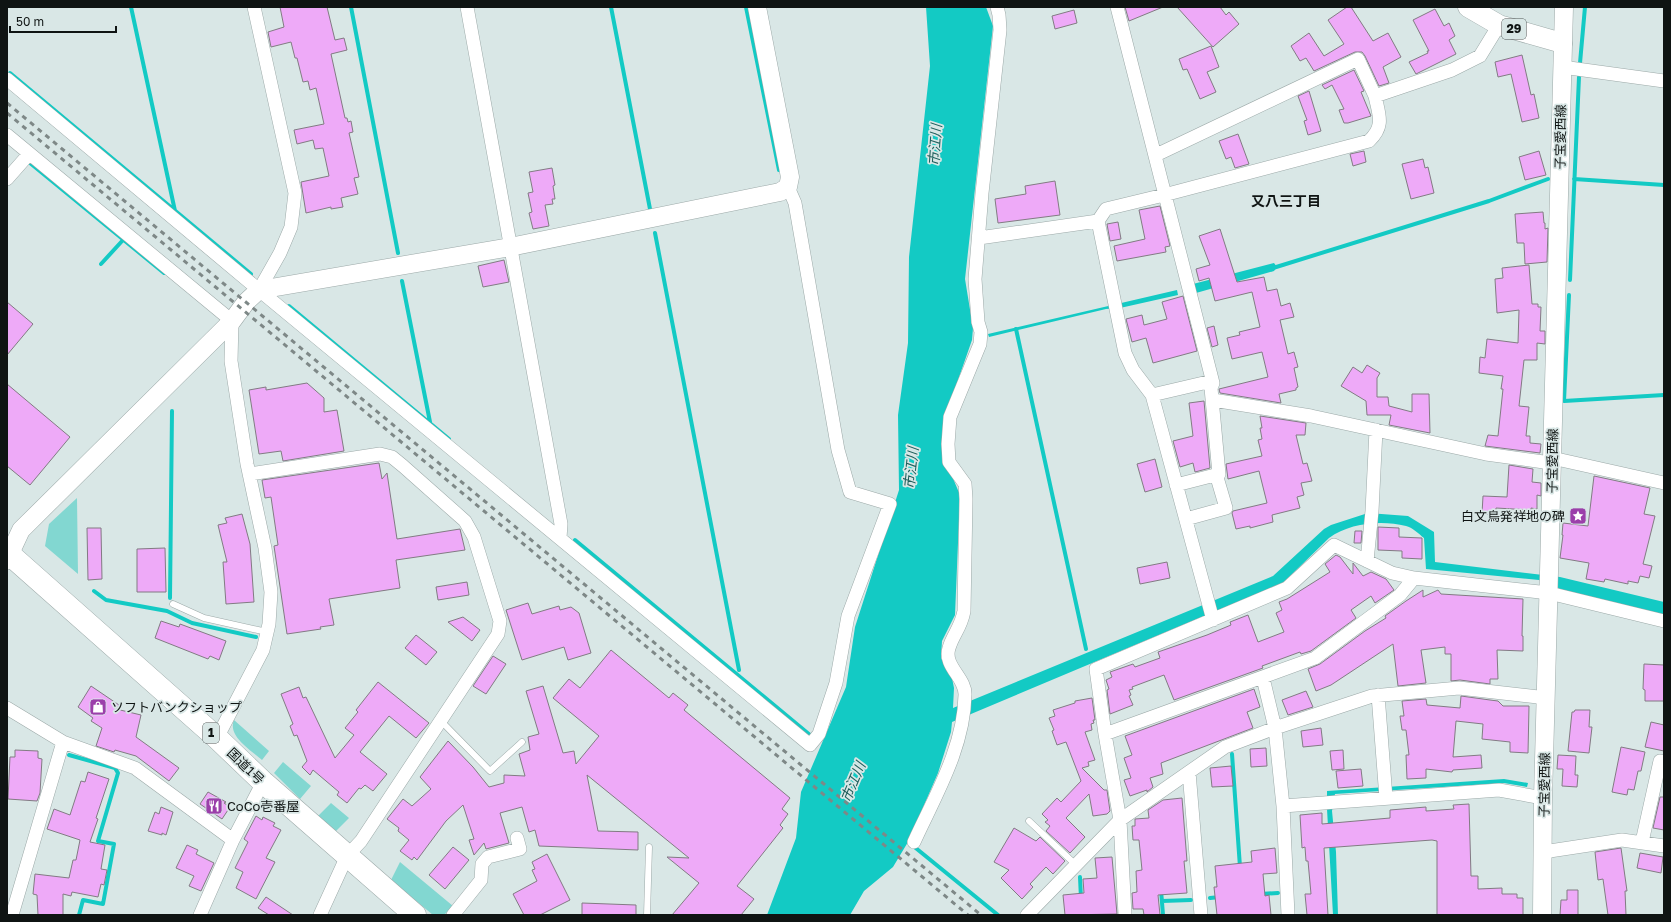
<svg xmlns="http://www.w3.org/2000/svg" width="1671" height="922" font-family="'Golos Text','Noto Sans JP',sans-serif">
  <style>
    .green { fill: #82d7d1 }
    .water { fill: #13cac4 }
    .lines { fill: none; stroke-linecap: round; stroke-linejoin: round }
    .stream { stroke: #13cac4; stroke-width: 4 }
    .building { fill: #eeaaf8; stroke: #827b83 }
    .lane-casing { stroke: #9ca9a8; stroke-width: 7 }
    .street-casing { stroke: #9ca9a8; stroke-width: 14 }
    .secondary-casing { stroke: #9ca9a8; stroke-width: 19 }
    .primary-casing { stroke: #9ca9a8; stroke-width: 21 }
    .highway-casing { stroke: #9ca9a8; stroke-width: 23 }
    .lane { stroke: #fff; stroke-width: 6 }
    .street { stroke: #fff; stroke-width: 13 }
    .secondary { stroke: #fff; stroke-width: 18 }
    .primary { stroke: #fff; stroke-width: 20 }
    .highway { stroke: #fff; stroke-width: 22 }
    .rail { stroke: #7e8887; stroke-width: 3; stroke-dasharray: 5 5; stroke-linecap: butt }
    .labels { text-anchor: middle; stroke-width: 3.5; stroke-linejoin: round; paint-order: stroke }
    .shield { fill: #d9e7e6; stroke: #4c5352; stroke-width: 1 }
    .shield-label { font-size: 12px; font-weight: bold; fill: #0f1413 }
    .street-label { font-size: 13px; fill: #0f1413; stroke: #d9e7e6 }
    .poi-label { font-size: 13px; fill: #0f1413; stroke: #d9e7e6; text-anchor: start }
    .water-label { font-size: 14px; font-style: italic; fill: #205f5c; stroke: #d9e7e6 }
    .neighbourhood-label { font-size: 14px; font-weight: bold; fill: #0f1413; stroke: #d9e7e6 }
  </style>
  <rect width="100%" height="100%" fill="#d9e7e6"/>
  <path class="green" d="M77 498 78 574 45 546 49 524Z
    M234 720 269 751 262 760C252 751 227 736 234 720Z
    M283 762 311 786 300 799 274 773Z
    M331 803 349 818 336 831 318 816Z
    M400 862 453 906 444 915H433L391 880Z"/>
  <path class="water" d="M926 7H986L993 26 965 279 973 328 972 340 943 423 944 457 960 495 955 615 942 641 941 658 952 678 954 688 953 708 1273 576 1324 529 1331 525 1368 513 1408 516 1434 532 1435 562 1560 577 1664 602V616L1562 591 1556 586 1539 580 1426 569 1424 538C1419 534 1412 527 1406 526 1381 520 1350 523 1329 538L1283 583 952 722 951 732 938 773 908 842 893 867 864 891 850 915H767L796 838 801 792 846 687 855 627 899 490 898 415 908 343 909 257 930 66Z
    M1274 263 1277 267 1274 271 1196 293 1193 284Z
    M1177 290 1178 295 1120 308 1106 309 989 337 988 334Z
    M1504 779 1528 783 1527 787 1504 783 1335 794 1332 811 1336 852 1338 915H1333L1327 809V791Z"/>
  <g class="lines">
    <path class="stream" d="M131 7 175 211
      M351 7 398 253
      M611 7 650 209
      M746 7 779 170
      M1580 63 1585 7
      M10 73 251 274
      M30 163 164 273
      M1574 179 1664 185
      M655 233 739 670
      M101 264 123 240
      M1273 268 1489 201 1548 179
      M1570 280 1579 77
      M402 281 430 422
      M1569 295 1564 401 1664 395
      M289 306 449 439
      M1016 329 1086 649
      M575 540 810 735
      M94 591 106 600 167 611 192 623 256 637
      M170 598 172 411
      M1232 754 1240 867
      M69 755 115 768 118 773 98 841 114 844 103 904 83 900 79 915
      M912 845 998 915
      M1080 877 1081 899
      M1161 890 1163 915
      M1260 894 1278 893
      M1210 898 1220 897
      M1162 901 1191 900"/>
  </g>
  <path class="building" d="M280 7H327L335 40 344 38 347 50 331 54 345 118H347L348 122 351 121 353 132 349 133 359 177 354 178 358 194 341 198 343 207 331 209V207L306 213 301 182 329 176 323 148 315 149 313 140 297 144 294 130 324 124 316 88 310 90 308 81 303 82 297 58H295L291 42 271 47 268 32 284 27Z
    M1125 7H1163L1129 21Z
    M1177 7H1220L1226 15 1229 12 1239 24 1213 47Z
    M1347 7H1351L1373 41 1388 33 1401 57 1383 67 1389 83 1379 86 1365 56 1362 52H1355L1314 71 1306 58 1300 61 1291 46 1309 33 1324 56 1344 44 1328 20Z
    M1435 9 1444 26 1449 23 1455 36 1449 40 1456 54 1416 74 1409 62 1428 53 1427 51H1429L1413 20Z
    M1074 10 1077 23 1055 29 1052 16Z
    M1211 46 1219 67 1207 72 1216 92 1200 99 1187 69 1183 70 1179 59Z
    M1522 55 1531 95 1534 94 1539 118 1522 122 1511 74 1498 77 1495 62Z
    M1354 70 1364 91 1361 92 1371 116 1348 123H1344L1339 110 1344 109 1332 85 1325 89 1322 85Z
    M1309 91 1321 131 1308 135 1304 121 1307 120 1298 96Z
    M1238 134 1249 164 1235 168 1231 157 1226 159 1219 141Z
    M1364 151 1366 162 1353 166 1350 154Z
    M1539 151 1546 175 1525 180 1519 157Z
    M1423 159 1425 168 1428 167 1434 193 1411 199 1402 164Z
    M552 168 555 185 553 186 555 199H552L553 204 545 205 549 226 533 229 529 213 532 212 528 193 533 192 529 172Z
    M1055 181 1060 215 998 223 995 199 1026 194 1025 186Z
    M1160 206 1170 246 1165 247 1166 252 1117 261 1114 246 1145 239 1139 210Z
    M1543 212 1544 223H1545V229L1548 228 1547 262 1525 264 1524 243H1517L1515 214Z
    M1118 222 1121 239 1110 241 1107 224Z
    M1220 229 1237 282 1264 277 1267 291 1277 289 1281 306 1290 303 1294 317 1280 320 1288 354 1294 352 1298 367 1294 368 1298 387 1296 388V390L1279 394 1281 403 1220 393 1219 389 1268 377 1262 352 1232 359 1227 338 1240 335 1239 332 1260 327 1252 292 1215 301 1209 278 1199 281 1196 269 1210 265 1199 236Z
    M504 260 509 282 483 287 478 266Z
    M1529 265 1532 304H1538V307H1541L1540 331H1545V344L1537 343V360H1524L1519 406 1529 407 1526 436H1530V443L1541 444 1540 453 1485 446 1488 435 1498 436 1503 389H1501L1503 376 1479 373 1480 357 1485 358 1487 339 1518 343 1519 310 1497 313 1495 279 1503 278 1502 268Z
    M1183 296 1197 351 1153 363 1146 338 1132 342 1126 319 1142 315 1144 325 1167 319 1162 302Z
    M7 302 33 324 7 355Z
    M1214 326 1218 345 1212 347 1207 328Z
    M1367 365 1380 373 1377 378V397H1388L1389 406 1412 412V394H1429L1430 433 1389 425 1391 415H1367L1366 401 1341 386 1353 367 1362 373Z
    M307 383 324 398V412L337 410 344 451 283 461 281 451 259 454 249 390 266 387V390Z
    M7 384 70 437 30 485 7 466Z
    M1204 401 1210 468 1195 472 1193 463 1180 467 1173 441 1193 436 1189 403Z
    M1260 416 1306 423 1305 435H1296L1303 464 1307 463 1312 481 1301 483 1304 495 1297 497 1300 508 1272 515 1273 522 1250 528V526L1236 529 1232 513 1233 511 1267 503 1259 471 1228 479 1226 464 1262 456 1258 440 1262 439 1260 428H1262Z
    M1155 459 1162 487 1145 492 1137 464Z
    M379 463 382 479 387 473 397 539 460 529 465 550 396 560 400 588 329 599 334 625 320 627 321 629 287 634 274 546 278 545 271 497 265 498 262 480Z
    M1509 465 1533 469 1532 482 1541 483V496L1537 495V509L1531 508V510L1496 508 1495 515 1482 514 1483 496 1507 497Z
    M1594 476 1650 488 1644 514 1655 516 1643 564 1652 566 1649 578 1640 576 1638 583 1628 581V584L1605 579 1604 582 1586 579 1589 563 1560 558 1563 535H1562L1563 523 1588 526Z
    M242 514 250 544 254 602 226 604 223 562H227L218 525 227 523 225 518Z
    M1378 527 1399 528V537L1422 538V559L1402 558V551L1378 550Z
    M87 528H101L102 579 88 580Z
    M1355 531H1362L1361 543H1354Z
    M165 548 166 592H137V549Z
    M1336 555 1340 557 1353 574V563L1363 576 1371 572 1386 579 1394 590 1375 603 1371 596 1351 610 1356 618 1311 651 1301 654 1300 652 1262 666 1263 668 1174 700 1164 675 1132 687 1133 689 1129 690 1131 695 1129 696 1133 705 1110 714 1107 690 1109 689 1106 680 1112 677 1110 672 1133 664 1135 667 1160 658 1158 652 1207 635 1231 625 1230 622 1248 615 1258 642 1284 632 1276 613 1282 610 1279 602 1287 599 1330 572 1325 564Z
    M1167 562 1170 578 1140 584 1137 568Z
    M467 582 469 595 438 600 436 587Z
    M1423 590V597L1438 590 1441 594 1523 599 1522 636H1523V651L1497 650 1498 679H1490V684L1460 680 1451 681V654H1445V647L1421 650 1426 683 1398 686 1393 644 1331 685 1316 691 1308 669 1320 664 1365 631 1386 618 1385 616 1406 601Z
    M528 603 532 614 559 606 560 610 571 607 579 613 591 653 568 660 564 647 522 660 506 610Z
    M463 617 480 630 472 641 448 622Z
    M161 621 179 627 180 624 226 641 219 660 210 656 208 659 155 638Z
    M416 635 437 652 426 665 405 648Z
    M611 650 669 698 673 693 688 705 684 710 790 798 782 809 788 814 780 825 783 828 737 886 754 899 741 915H672L699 883 667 857 689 858 587 775 598 831 638 832V850L539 846 535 830 529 832 522 807 500 813 509 843 486 849 484 843 474 855 469 840 474 839 463 805 446 821 417 860 414 857 412 860 400 851 409 840 398 831 399 828 387 819 403 799 412 806 431 789 420 777 448 741 473 767 489 787 504 783V775L525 776 519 754 530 750 528 737 539 734 526 691 543 686 563 753 574 751 576 764 599 736 553 698 569 679 580 688Z
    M493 656 506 664 486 694 473 686Z
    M1644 664 1664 665V701H1645V690L1643 689Z
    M378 682 429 723 416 738 389 716 360 752 387 774 373 791 365 785 361 789 359 788 347 803 337 795 339 792 313 770 310 775 302 767 307 761 297 735 294 736 290 726 293 724 281 694 299 687 303 698 306 697 335 758 354 735 345 728 358 712 356 710Z
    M91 686 119 705 116 709 141 715 136 737 179 768 169 781 136 756 115 750 114 752 96 746 102 728 91 721 93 718 78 707Z
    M1254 689 1260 707 1247 712 1253 728 1161 763 1163 774 1150 778 1153 787 1147 792V790L1130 796 1124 780 1131 778 1124 758 1132 755 1125 736Z
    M1306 691 1313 707 1288 715 1282 700Z
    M1461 696 1490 700 1498 701 1503 706H1529L1528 753 1510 752V742L1482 739 1483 724 1456 721 1453 757 1481 755 1482 768 1453 770 1452 772 1426 769V778L1407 779 1406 755H1409L1406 730H1402L1400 716H1404L1402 701 1426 699 1427 705 1460 708Z
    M1092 698 1095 720H1093L1094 723 1091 724 1092 730 1085 732 1095 760 1088 762 1089 766 1082 768 1104 790H1107L1110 811 1107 814 1093 816 1089 794 1066 818 1085 837 1070 853 1046 831 1050 826 1045 822 1048 820 1042 814 1057 798 1061 802 1081 781 1066 742 1057 745 1052 731 1054 730 1049 718 1055 716 1053 710 1075 703V701Z
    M1575 710H1590L1589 727H1592L1589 753 1568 751 1572 712H1574Z
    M1651 722 1664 725V751L1645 747Z
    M1321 728 1323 745 1303 747 1301 731Z
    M1621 747 1645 752 1641 771H1638L1634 790 1628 789 1627 795 1612 792Z
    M1266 748 1267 766 1251 767 1250 749Z
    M15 750 38 751V758L42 759 40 793 37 801 8 799 10 757H15Z
    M1343 750 1344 769 1332 770 1330 751Z
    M1558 755 1576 756 1575 775H1578L1577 787 1562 786 1563 769H1557Z
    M1231 766 1233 786 1212 787 1210 768Z
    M1361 769 1363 786 1338 788 1336 771Z
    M88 772 109 779 96 818 98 819 90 842 105 845 101 869 107 870 104 885 101 884 98 897 72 892 71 896 63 894V915H38L37 895 33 894 35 874 69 878 73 860H76L80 840 47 829 54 809 70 815 81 781 85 782Z
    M208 792 226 802 224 803 230 807 222 819 200 804Z
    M1660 797H1664V830L1653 828Z
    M1182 798 1187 861H1184L1187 893 1158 895 1160 915H1144L1143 909H1133L1132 893 1137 892 1136 871 1142 870 1139 840H1133L1132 826H1135V819L1149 818 1148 810 1163 800Z
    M1469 804 1471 876H1478V889L1502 888V894H1517V898H1523V915H1437V841L1432 840 1324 848 1328 915H1307L1305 894H1311L1308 861H1306L1305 847 1302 848 1300 815 1322 813V824L1390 818V810L1426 807V811L1454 809 1453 805Z
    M161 807 173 812 166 835 162 833V835L148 831 155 812 159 814Z
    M256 816 262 820 263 817 275 823 273 826 281 830 266 858 275 862 256 899 236 888 243 872 235 868 248 842 244 839Z
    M1014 828 1036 841 1040 837 1065 861 1053 874 1046 867 1030 884 1033 887 1022 899 1001 878 1009 870 994 862Z
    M187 845 198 850 196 854 214 863 201 891 189 886 194 876 176 868Z
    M453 847 469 860 445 889 429 875Z
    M1275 848 1277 873 1263 874 1265 896 1269 895 1271 915H1217L1214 887H1217L1215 866 1252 862 1251 851Z
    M1621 848 1627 891H1625L1626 915H1608L1603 879 1598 880 1595 852Z
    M1640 853 1663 857 1661 873 1637 868Z
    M547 854 570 900 540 915H524L513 894 537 881 532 870 535 869 532 862Z
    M1112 857 1117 914 1065 915 1063 895 1084 893 1083 879 1097 878 1095 858Z
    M1567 890H1578V915H1560L1561 900H1567Z
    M266 897 293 915H269L258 908Z
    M582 903 636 905V915H582Z"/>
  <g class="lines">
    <g class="lane-casing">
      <path id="lane" d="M173 604 204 618 267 632
        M441 721 490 771 522 742
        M1029 821 1076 865
        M647 915 649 847"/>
    </g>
    <g class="street-casing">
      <path id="street" d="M254 7 295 193 291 227 280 253 259 290
        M467 7 561 524 560 538
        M1117 7 1213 383 1211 388 1219 474 1176 485
        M1562 67 1664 81
        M7 79 259 290 810 745 819 734 836 683 848 616 890 504 850 492 838 450 795 203 788 187
        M7 135 232 321 231 361 247 464 265 548 271 592 269 624 263 650 217 738
        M1156 155 1358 59 1375 96
        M7 179 29 154
        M979 238 1098 221
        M1152 395 1212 381
        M1213 400 1311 416 1486 454 1551 463
        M1552 458 1664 483
        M250 474 380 454 392 457 403 466 465 521 474 537 500 621 498 634 361 841 347 856 320 915
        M1186 519 1226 508 1216 474
        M1367 561 1372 511 1376 430
        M1213 620 1152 395 1133 370 1125 353 1098 221 1106 209 1164 195 1369 141C1385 126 1379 115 1375 96L1452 70 1480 56 1499 25
        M1263 678 1275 728 1283 806 1288 915
        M1378 695 1386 798
        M7 708 63 742 135 768 233 840
        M1105 734 1315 658 1400 595 1414 578
        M1189 772 1201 915
        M1283 806 1499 790 1543 798
        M914 842C935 796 964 748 965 695 966 678 943 666 949 648 953 634 961 628 964 611L966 499 965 484 949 462 948 444 950 417 980 344 981 332 978 322 975 279 982 193 1000 30 999 15 997 7
        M1642 842 1660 761 1664 762
        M1543 852 1622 840 1664 846
        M12 915 63 742
        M200 915 233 840 263 782
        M453 915 481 880 482 864 488 857 520 849 517 838
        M1027 915 1120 820 1225 747 1275 728 1372 696 1459 688 1547 698
        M1125 915 1120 820 1105 734 1096 669 1287 588 1334 545 1392 573 1414 578 1549 593 1664 621"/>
    </g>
    <g class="secondary-casing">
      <path id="secondary" d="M7 560 21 530 232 321 246 302 259 290 510 247 780 192 788 187 790 177 757 7
        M1542 915 1543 798 1564 7"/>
    </g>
    <g class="primary-casing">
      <path id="primary" d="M1468 7 1499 25 1562 43"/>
    </g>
    <g class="highway-casing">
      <path id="highway" d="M7 552 217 738 263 782 415 915"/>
    </g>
    <use href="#lane" class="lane"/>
    <use href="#street" class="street"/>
    <use href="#secondary" class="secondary"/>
    <use href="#primary" class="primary"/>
    <use href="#highway" class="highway"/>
    <path class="rail" d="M7 103 981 915
      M7 113 968 915"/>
  </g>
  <defs>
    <g id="sight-square" transform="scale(0.9)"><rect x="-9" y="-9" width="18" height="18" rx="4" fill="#9b3faa" stroke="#d9e7e6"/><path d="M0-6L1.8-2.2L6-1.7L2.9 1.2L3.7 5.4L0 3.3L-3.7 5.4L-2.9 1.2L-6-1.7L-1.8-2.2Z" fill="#fff"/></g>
    <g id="shop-square" transform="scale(0.9)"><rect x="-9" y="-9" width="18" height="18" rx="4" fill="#9b3faa" stroke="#d9e7e6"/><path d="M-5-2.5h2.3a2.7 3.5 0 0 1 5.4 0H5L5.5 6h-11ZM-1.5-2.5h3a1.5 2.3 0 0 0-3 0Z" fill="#fff"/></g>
    <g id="restaurant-square" transform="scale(0.9)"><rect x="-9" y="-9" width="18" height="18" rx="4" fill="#9b3faa" stroke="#d9e7e6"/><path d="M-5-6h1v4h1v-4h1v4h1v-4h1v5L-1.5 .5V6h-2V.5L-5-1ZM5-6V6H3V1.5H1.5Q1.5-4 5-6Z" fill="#fff"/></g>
  </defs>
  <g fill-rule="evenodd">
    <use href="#sight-square" x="1578" y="516"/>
    <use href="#shop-square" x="98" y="707"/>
    <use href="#restaurant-square" x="214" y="806"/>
  </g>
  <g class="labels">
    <g class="shield">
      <rect x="1502" y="19" width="24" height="20" rx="3"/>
      <rect x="203" y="723" width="16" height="20" rx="3"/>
    </g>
    <g class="shield-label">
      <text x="1514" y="33">29</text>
      <text x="211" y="737">1</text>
    </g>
    <g class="street-label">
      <text transform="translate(1560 137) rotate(-89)" y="5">子宝愛西線</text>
      <text transform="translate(1552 461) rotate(-89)" y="5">子宝愛西線</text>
      <text transform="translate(246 766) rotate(44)" y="5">国道1号</text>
      <text transform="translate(1544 785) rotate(-89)" y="5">子宝愛西線</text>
    </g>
    <g class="poi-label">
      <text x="1565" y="521" text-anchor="end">白文鳥発祥地の碑</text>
      <text x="111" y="712">ソフトバンクショップ</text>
      <text x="227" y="811">CoCo壱番屋</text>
    </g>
    <g class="water-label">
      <text transform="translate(935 145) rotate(-86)" y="5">市江川</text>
      <text transform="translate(911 468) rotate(-84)" y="5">市江川</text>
      <text transform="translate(853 782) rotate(-67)" y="5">市江川</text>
    </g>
    <g class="neighbourhood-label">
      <text x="1286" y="206">又八三丁目</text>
    </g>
  </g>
  <rect width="1671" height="922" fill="none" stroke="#0f1413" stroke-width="16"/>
  <path d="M10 26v6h106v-6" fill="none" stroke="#0f1413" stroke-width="2"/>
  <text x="16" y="26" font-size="12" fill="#0f1413" stroke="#d9e7e6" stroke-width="3" paint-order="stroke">50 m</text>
</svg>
